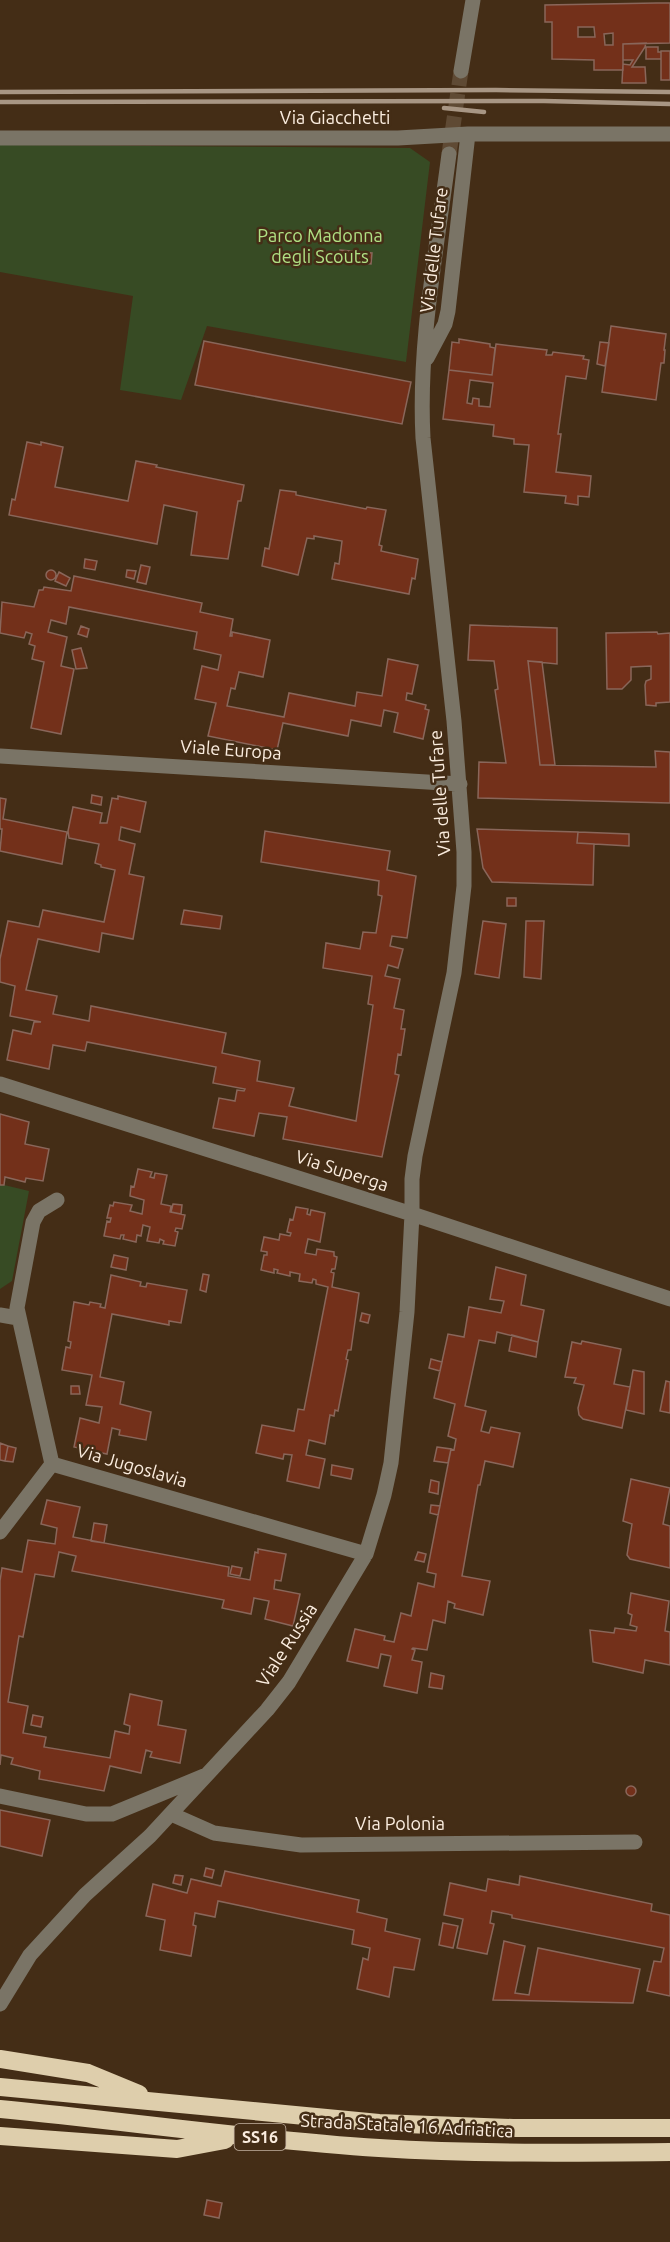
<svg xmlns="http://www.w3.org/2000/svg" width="670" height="2242" font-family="Ubuntu,sans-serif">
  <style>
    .green { fill: #374b24 }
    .building { fill: #73301a; stroke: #89665a; stroke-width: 1.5; fill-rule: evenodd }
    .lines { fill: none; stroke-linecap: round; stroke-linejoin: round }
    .minor-tunnel { stroke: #5f4a34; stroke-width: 15; stroke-dasharray: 15 8; stroke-linecap: butt }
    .minor { stroke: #7a7466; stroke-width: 15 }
    .highway { stroke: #deceac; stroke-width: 18 }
    .rail { stroke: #a89684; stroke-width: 4.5 }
    .labels { text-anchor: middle; stroke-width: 5; stroke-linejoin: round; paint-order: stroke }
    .shield { fill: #442d16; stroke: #c4b3a3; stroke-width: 1.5 }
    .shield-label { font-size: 16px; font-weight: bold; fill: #fbeddf }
    .street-label { font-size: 18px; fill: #fbeddf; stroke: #442d16 }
    .park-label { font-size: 18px; fill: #b0e184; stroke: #442d16 }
  </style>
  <rect width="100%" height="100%" fill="#442d16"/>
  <path class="green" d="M0 145 410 148 430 162 406 362 207 326 181 400 120 390 133 296 0 272Z
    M0 1184 29 1191 12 1281 0 1289Z"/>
  <path class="building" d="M657 3H670V43L623 44V70H594V60L552 59V22H545V5ZM578 27H594L595 37H578ZM613 33V45H605L604 34Z
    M646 43 645 47 632 67H645L646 83H622L623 64 630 65 633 60H623V44Z
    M646 47H658V52H661V59H646Z
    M661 51H670V80H661Z
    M340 250 372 253 371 264 339 261Z
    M611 326 666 334 664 350H665L664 363H661L656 400 602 392Z
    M459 339 490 344V347L495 348 492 375 449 370 452 342 459 343Z
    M204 341 411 382 402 424 195 385Z
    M600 342 609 343 605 366 597 364Z
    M496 344 547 350 546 355H552L553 352 584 356 583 359 589 360 586 379 566 376 558 434H561L556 472 591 476 589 497 578 496V505L565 503 566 496 524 492 529 445 514 444V439L493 436 494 425 443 419 449 370 492 375ZM470 380 493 383 490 407 479 406V399L473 398 472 404 467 403Z
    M27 442 41 445V442L63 447 55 487 128 501 136 461 157 465 156 467 244 485 241 501H238L228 559 191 555 197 512 164 505 157 544 9 515 12 499 15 500Z
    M280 490 296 492V495L366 509 367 507 386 510 379 545 382 546 381 551 418 559 415 579 412 578 409 594 332 579 335 563 339 564 342 541 314 536V539L307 538 298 575 262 566 265 548 269 549Z
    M85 559 97 561 95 570 84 568Z
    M141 565 150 567 146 584 137 582Z
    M46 575a5 5 0 1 1 10 0a5 5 0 1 1-10 0Z
    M127 570 136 571 134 579 126 577Z
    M59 572 70 578 66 586 55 581Z
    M74 576 202 603 200 612 233 619 230 636H232V632L270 640 263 677 239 672 235 689 231 688 227 706 284 717 289 693 355 706 357 692 382 696 388 659 418 665 412 694 407 693 406 700 426 705 425 709 429 710 423 739 394 732 398 713 384 710 381 726 351 720 348 736 283 723 277 750 208 736 216 703 195 699 202 666 218 670 221 655 194 649 197 632 69 607 66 624 51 620 48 632 67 637 61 666 74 669 61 734 31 728 44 662 32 659 35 646 29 644 32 634 26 632 24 638 0 633 2 602 34 607 39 590H43L44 587 71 591Z
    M470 625 557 628V664L528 661 540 765 656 767 655 751 670 752V803L478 798 479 762 506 763 495 690 498 689 494 661 468 660Z
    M81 626 89 629 87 637 78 634Z
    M657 632 658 634 670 633V702L656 703V706L646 705 645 685 646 681 651 679V666L631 667V680L622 689H607L606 633Z
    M81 648 87 668 76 669 72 650Z
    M528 661 542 662 555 765H540Z
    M92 795 102 797 101 805 91 803Z
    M118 796 146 802 140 832 121 827 119 840 135 844 129 874 144 877 133 939 102 933 99 952 38 939 26 990 57 996 53 1014 89 1021 91 1006 226 1033 222 1053 260 1061 257 1081 294 1088 289 1106 356 1121 373 1005 368 1004 372 976 323 968 326 943 360 949 363 932 376 933 382 896 378 895 379 881 261 862 265 831 390 851 387 870 416 876 407 938 392 936 390 946 403 949 398 968 388 965 385 976 400 979 394 1008 404 1010 401 1029H405L401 1055 398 1054 395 1074 399 1075 382 1157 283 1139 287 1117 259 1113 254 1136 213 1128 219 1098 235 1101 237 1090 244 1091 245 1089 213 1083 216 1067 87 1042 85 1051 53 1045 49 1069 7 1060 13 1030 31 1034 34 1022H41L10 1016 15 986 0 982V959L8 921 39 927 43 910 104 922 115 870 101 867V865L95 863 99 844 69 838 68 831 73 807 102 813 100 823H107L112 798 118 799Z
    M0 798 6 799 3 819 67 832 62 864 0 851 2 829H0Z
    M477 829 578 832 577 843 594 844 593 885 492 882 483 868Z
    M578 832 629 834V846L577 843Z
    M507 898H516V906H507Z
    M184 910 222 916 220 929 181 924Z
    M483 921 506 924 499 978 475 974Z
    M526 921H544L541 979 524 977Z
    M0 1114 29 1122 25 1144 49 1149 43 1181 26 1178 25 1182 5 1177 4 1185H0Z
    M138 1169 152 1172 150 1177 154 1178 155 1173 167 1175 161 1204 171 1206 170 1212 185 1215 182 1229 176 1228 175 1231 178 1232 175 1246 163 1244 164 1241 160 1239 159 1243 147 1241 150 1227 143 1225 141 1236 137 1235 136 1242 123 1239 124 1235H121L120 1239 104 1236 107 1221 110 1222 111 1218H107L110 1205 113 1206 114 1202 132 1205 130 1211 142 1214 144 1200 130 1196 131 1186 134 1187Z
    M173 1204 182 1205 181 1214 171 1212Z
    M296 1207 308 1209 307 1214 310 1215 311 1210 325 1213 320 1242 308 1239 305 1253 316 1255 317 1249 334 1252V1256L337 1257 335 1269H332L331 1272 334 1273 332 1287 359 1293 351 1350H348L346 1359 348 1360 338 1411 335 1410 334 1416 330 1415 325 1444 309 1440 306 1455 325 1459 319 1488 287 1481 292 1455 284 1454 283 1459 256 1453 262 1425 294 1431 298 1409 304 1410 328 1287 316 1284V1280L313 1279 312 1283 299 1281 300 1274 290 1272V1276L277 1273 278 1270 274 1269V1273L261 1270 264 1255H267V1252L261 1251 264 1237 279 1240 280 1234 290 1236 291 1233 287 1232 290 1219 293 1220Z
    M114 1255 128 1258 126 1270 111 1267Z
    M496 1267 526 1275 521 1305 544 1310 538 1342 497 1332 495 1343 479 1340 465 1406 486 1411 481 1431 489 1433 491 1427 520 1433 513 1467 485 1461 480 1485H478L462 1576 490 1581 483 1615 454 1608 455 1604 448 1601 445 1623 433 1620 427 1650 413 1648 412 1649 415 1650 412 1660 422 1662 417 1693 384 1686 391 1656 381 1654 378 1668 347 1661 355 1629 385 1636 384 1640 394 1642 401 1613 411 1616 418 1583 434 1587 436 1574 427 1572 451 1449 454 1450 456 1439 448 1436 455 1404 434 1398 448 1334 464 1337 469 1307 501 1313 504 1301 490 1299Z
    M203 1274 209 1275 206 1292 200 1290Z
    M111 1275 141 1282 140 1286 146 1287 147 1283 187 1290 181 1323 169 1321V1325L112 1314 100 1377 124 1382 120 1404 151 1412 146 1440 119 1435 120 1430 112 1428 107 1454 74 1447 80 1418 99 1423 102 1407 86 1405 92 1375 62 1370 66 1347 70 1348 71 1342 68 1341 74 1302 89 1305 90 1302 101 1304 100 1307 105 1308Z
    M362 1313 370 1315 368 1323 360 1321Z
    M512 1335 538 1342 536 1357 509 1351Z
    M582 1341 621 1349 614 1384 630 1387 622 1428 583 1419 579 1415 578 1408 584 1385 574 1383 576 1378 565 1377 572 1342 581 1344Z
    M431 1359 442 1362 440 1371 429 1368Z
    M633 1370 644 1372V1414L626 1410Z
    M666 1381 670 1382V1413L660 1411Z
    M71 1386H79L80 1394H71Z
    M0 1443 8 1446 5 1461 0 1460Z
    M8 1446 16 1448 13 1462 5 1461Z
    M437 1447 451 1449 448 1463 434 1461Z
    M332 1465 353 1469 351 1479 331 1475Z
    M631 1479 670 1488 663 1524 670 1526V1568L630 1559 627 1555 632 1524 623 1521Z
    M431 1480 439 1482 438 1494 429 1492Z
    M47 1500 80 1507 73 1537 229 1567 228 1576 250 1580 255 1552 258 1553V1549L286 1554 281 1581 275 1580 274 1589 300 1594 293 1626 265 1619 269 1601 254 1598 251 1614 222 1608 224 1600 72 1571 76 1556 59 1552 54 1577 35 1574 23 1637 19 1636 8 1702 28 1706 23 1733 46 1737 44 1747 110 1758 115 1731 129 1734 130 1726 124 1724 130 1694 162 1701 158 1725 186 1730 180 1763 150 1757 152 1752 146 1750 141 1773 110 1766 104 1791 39 1779 40 1771 11 1764 13 1758 1 1755 0 1765V1581L2 1568 22 1572 28 1540 55 1544 57 1528 41 1524Z
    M431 1505 440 1506 438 1515 430 1513Z
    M94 1523 107 1525 104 1543 91 1541Z
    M418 1552 426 1554 424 1562 415 1560Z
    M232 1566 242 1568 240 1576 230 1574Z
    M631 1593 669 1601 665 1631 670 1632V1665L645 1660 643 1673 593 1662 590 1630 614 1633 615 1628 636 1631 637 1627 630 1625 632 1615 628 1613Z
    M431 1673 444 1676 442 1689 429 1687Z
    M33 1715 43 1717 41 1727 31 1725Z
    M626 1791a5 5 0 1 1 10 0a5 5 0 1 1-10 0Z
    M0 1810 50 1820 42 1856 0 1846Z
    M206 1868 214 1870 212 1878 204 1876Z
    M225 1871 359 1900 357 1912 387 1919 385 1931 420 1939 414 1970 394 1967 389 1997 357 1989 363 1958 368 1960 370 1948 352 1944 354 1930 218 1901 215 1917 195 1913 193 1925 196 1926 191 1956 160 1950 165 1920 146 1916 153 1884 187 1893 191 1879 221 1886Z
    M175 1875 183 1876 181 1885 173 1883Z
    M520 1876 652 1904 651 1911 670 1915V1996L647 1991 654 1961 661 1962 664 1948 512 1918V1915L492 1911 490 1923 494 1924 487 1954 457 1948 463 1919 444 1915 450 1883 486 1891 488 1879 519 1885Z
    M443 1923 458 1926 453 1948 439 1945Z
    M504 1941 525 1946 515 1993 529 1995 538 1948 640 1969 633 2003 493 2000Z
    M207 2200 222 2203 219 2218 204 2215Z"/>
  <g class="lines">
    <path class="minor-tunnel" d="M449 154 461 71"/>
    <path class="minor" d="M461 71 473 0
      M0 138H398L468 134H670
      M427 358 445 324 448 311 468 134
      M0 756 460 784
      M0 1084 412 1214 670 1299
      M57 1200 39 1211 33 1222 17 1308 52 1464 366 1554
      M0 1315 18 1318
      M0 1532 52 1464
      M0 1796 86 1814H112L204 1776
      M171 1814 214 1833 301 1845 635 1842
      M0 2004 30 1955 85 1895 150 1836 267 1710 289 1682 366 1554 384 1495 391 1463 407 1312 412 1214V1179L415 1156 454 973 464 886V852L454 721 423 438C418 343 437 248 449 154"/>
    <path class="highway" d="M0 2059 88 2073 139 2094
      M0 2087 379 2123 513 2128H670
      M0 2109C126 2121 253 2140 379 2148 476 2154 573 2153 670 2152
      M0 2136 177 2149 225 2140"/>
    <path class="rail" d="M0 92 496 90 670 92
      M0 102 544 101 670 104
      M444 108 484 112"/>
  </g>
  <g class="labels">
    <rect class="shield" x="234.5" y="2124" width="51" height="26" rx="4.5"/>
    <g class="shield-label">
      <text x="260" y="2143">SS16</text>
    </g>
    <g class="street-label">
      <text x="335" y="124">Via Giacchetti</text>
      <text transform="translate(434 250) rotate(-83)" y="6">Via delle Tufare</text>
      <text transform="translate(231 750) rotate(4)" y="6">Viale Europa</text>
      <text transform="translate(440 793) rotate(-94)" y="6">Via delle Tufare</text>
      <text transform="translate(342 1171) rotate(18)" y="6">Via Superga</text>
      <text transform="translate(132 1466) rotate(16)" y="6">Via Jugoslavia</text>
      <text transform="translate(287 1645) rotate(-57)" y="6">Viale Russia</text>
      <text x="400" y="1830">Via Polonia</text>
      <text transform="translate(407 2126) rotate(3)" y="6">Strada Statale 16 Adriatica</text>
    </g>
    <g class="park-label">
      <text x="320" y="242">Parco Madonna<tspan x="320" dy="21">degli Scouts</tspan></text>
    </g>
  </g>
</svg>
